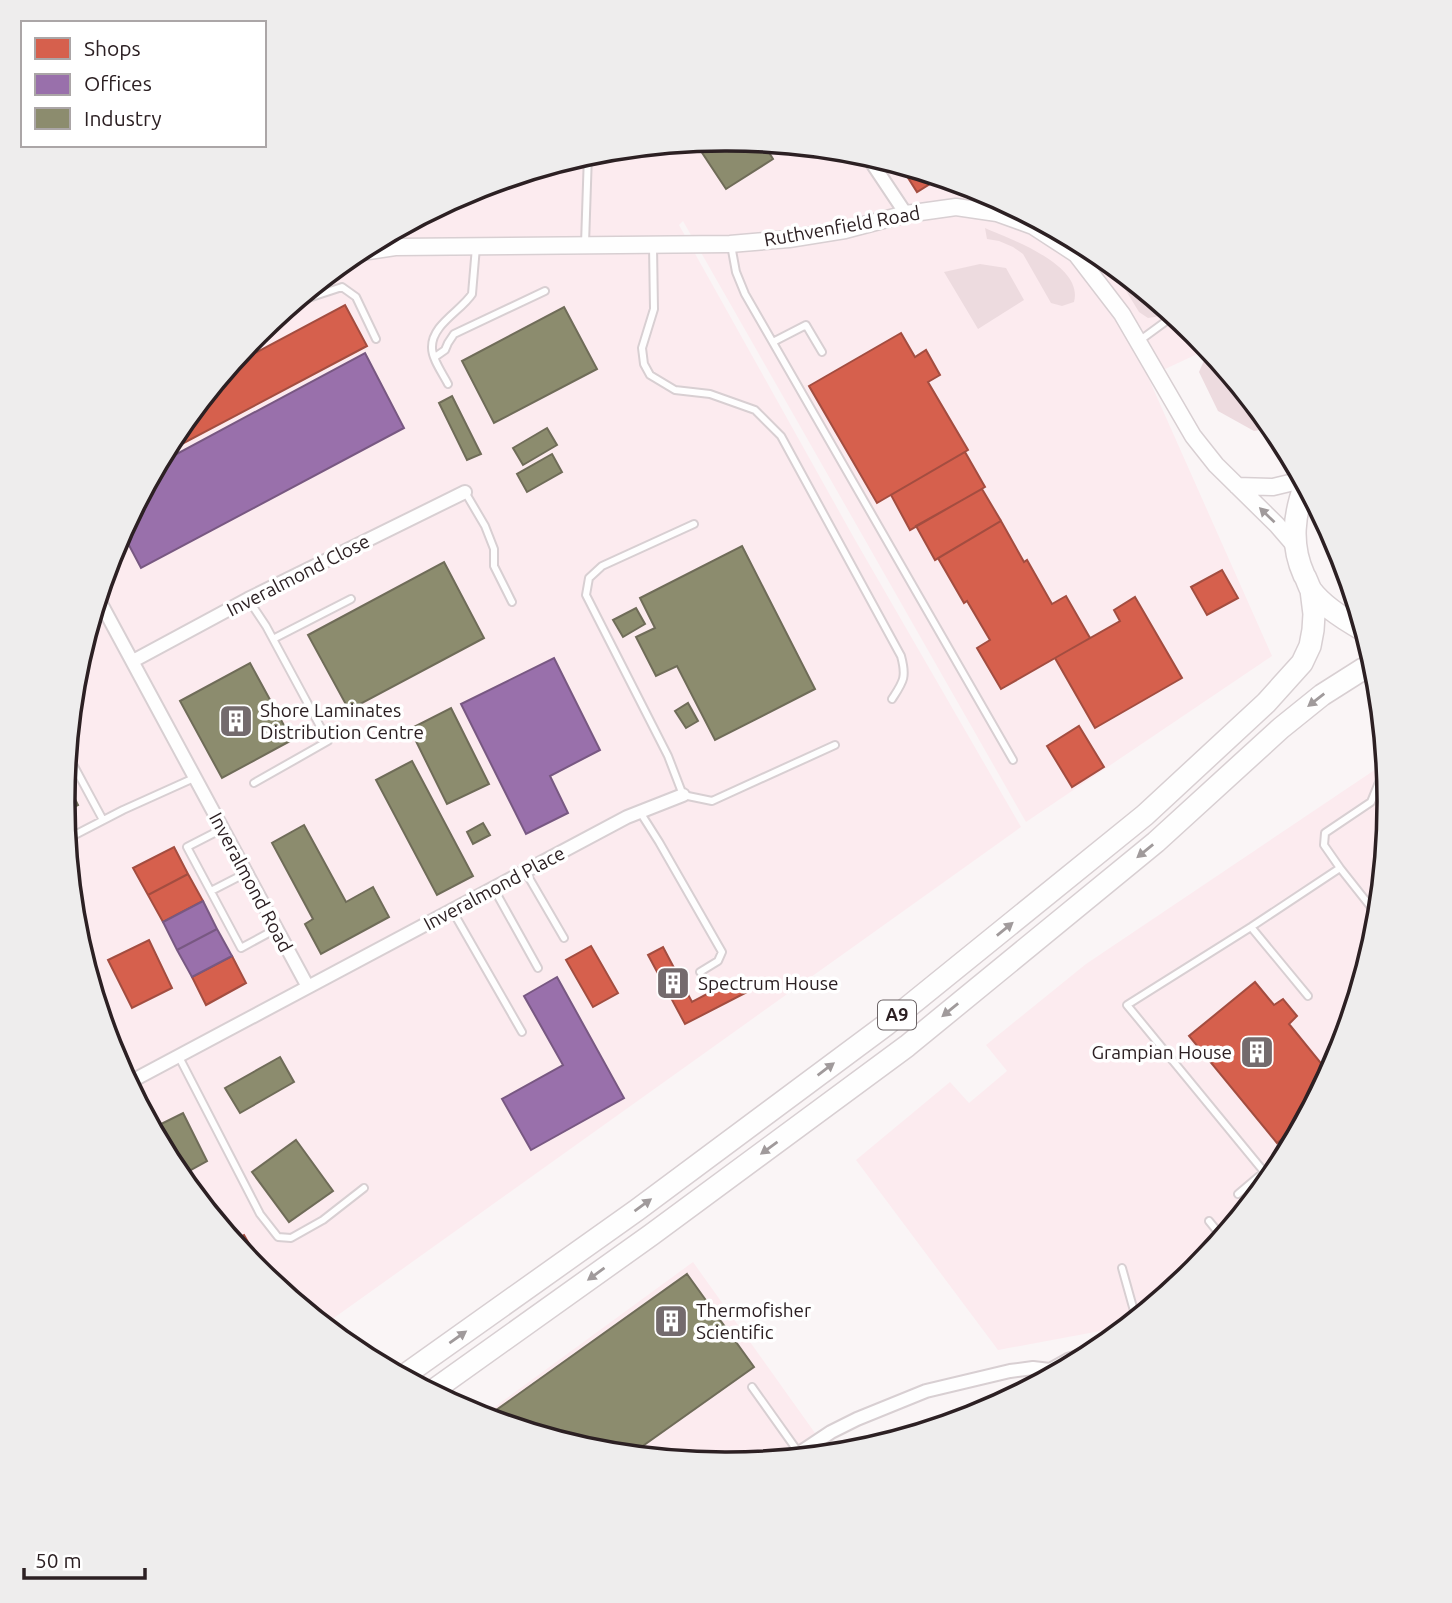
<svg xmlns="http://www.w3.org/2000/svg" width="1452" height="1603" font-family="Ubuntu,sans-serif">
  <style>
    .built { fill: #fcebef }
    .green { fill: #eddbdf }
    .shops { fill: #d6604d; stroke: #a34d40; stroke-width: 2 }
    .offices { fill: #9970ab; stroke: #785882; stroke-width: 2 }
    .industry { fill: #8c8c6e; stroke: #6f6c58; stroke-width: 2 }
    .lines { fill: none; stroke-linecap: round; stroke-linejoin: round }
    .service-casing { stroke: #d8cfd2; stroke-width: 10 }
    .minor-casing { stroke: #d8cfd2; stroke-width: 16 }
    .tertiary-casing { stroke: #d8cfd2; stroke-width: 19 }
    .trunk-casing { stroke: #d8cfd2; stroke-width: 24 }
    .service { stroke: #fefefe; stroke-width: 6 }
    .minor { stroke: #fefefe; stroke-width: 12 }
    .tertiary { stroke: #fefefe; stroke-width: 16 }
    .trunk { stroke: #fefefe; stroke-width: 21 }
    .oneway { fill: #a09a9b }
    .labels { text-anchor: middle; stroke-width: 7; stroke-linejoin: round; paint-order: stroke }
    .shield { fill: #fff; stroke: #6b6365; stroke-width: 2 }
    .shield-label { font-size: 18px; font-weight: bold; fill: #2c2023 }
    .street-label { font-size: 19px; fill: #2c2023; stroke: #fff }
    .poi-label { font-size: 19px; fill: #2c2023; stroke: #fff; text-anchor: start }
    .rim { fill: none; stroke: #2c2023; stroke-width: 3.5 }
  </style>
  <rect width="100%" height="100%" fill="#faf5f6"/>
  <path class="built" d="M726 139 856 151 980 189 1095 250 1195 333 1208 349 1148 377 1272 656 1026 822 683 221 679 225 854 538 1021 827 324 1325 257 1270 175 1170 113 1055 76 930 63 802 76 672 114 547 175 433 257 332 358 250 473 189 597 151Z
    M1385 763 1389 802 1376 931 1338 1056 1277 1170 1195 1271 1127 1326 998 1350 856 1160 950 1082 969 1103 1007 1071 986 1045 1086 964Z
    M693 1262 815 1433 779 1459 726 1464 596 1452 481 1417Z"/>
  <path class="green" d="M964 186 980 189 1007 203 962 197Z
    M985 228C1012 240 1084 265 1074 302L1062 306 1051 303 1023 254 1013 247 999 241 987 239Z
    M1089 248 1165 308C1163 316 1156 317 1148 318L1139 312 1120 281Z
    M980 264 1006 268 1024 300 978 329 944 272Z
    M1209 349 1273 428 1254 431 1218 411 1199 372Z
    M1319 512 1339 548 1350 585 1328 557 1318 515Z"/>
  <path class="shops" d="M912 168 941 177 917 192 905 173Z
    M345 305 367 346 163 454 175 433 229 367Z
    M901 333 915 357 926 350 940 375 928 382 968 450 877 503 809 386Z
    M965 452 985 487 910 530 891 495Z
    M982 489 1001 521 935 560 916 526Z
    M1001 521 1024 562 1027 560 1052 604 1066 596 1090 638 1001 689 977 648 990 640 967 601 964 603 938 558Z
    M1222 570 1238 598 1207 615 1191 587Z
    M1135 597 1182 678 1095 728 1055 658 1120 621 1114 610Z
    M1079 726 1104 767 1072 787 1047 746Z
    M174 847 188 874 148 895 133 868Z
    M188 874 203 901 163 922 148 895Z
    M149 940 172 988 132 1008 108 960Z
    M591 946 618 993 593 1007 566 960Z
    M663 947 692 1002 741 976 749 991 685 1024 648 955Z
    M232 956 246 983 206 1005 192 977Z
    M1255 982 1274 1005 1283 999 1297 1016 1289 1024 1329 1073 1302 1123 1277 1143 1189 1036Z
    M1336 1060 1329 1073 1325 1067Z
    M244 1235 270 1280 257 1270 233 1241Z"/>
  <path class="offices" d="M365 353 404 428 141 568 122 532 158 464Z
    M554 658 600 750 550 776 568 813 526 834 461 704Z
    M203 901 217 929 177 950 163 922Z
    M217 929 232 956 192 977 177 950Z
    M557 977 624 1098 531 1150 502 1099 563 1065 524 996Z"/>
  <path class="industry" d="M726 139 769 143 765 146 773 159 726 189 695 142Z
    M693 142 680 150 676 143Z
    M564 307 597 369 494 423 462 361Z
    M452 396 481 454 467 460 439 403Z
    M547 428 557 445 523 465 513 448Z
    M552 454 562 472 527 492 517 474Z
    M742 546 815 689 715 740 677 666 656 676 636 637 655 628 640 598Z
    M444 562 484 638 349 710 308 635Z
    M636 608 645 624 623 637 613 620Z
    M250 663 292 740 222 778 180 701Z
    M688 703 698 721 686 728 675 711Z
    M451 708 489 784 447 804 410 729Z
    M412 761 473 876 437 895 376 780Z
    M65 779 78 805 64 812 63 802Z
    M483 823 490 835 473 844 467 832Z
    M304 825 346 902 373 887 389 917 321 954 305 924 313 919 272 843Z
    M280 1057 294 1082 240 1113 225 1088Z
    M183 1113 207 1161 180 1176 175 1170 153 1128Z
    M296 1140 333 1191 289 1222 252 1172Z
    M687 1274 754 1367 630 1455 596 1452 485 1418Z"/>
  <g class="lines">
    <g class="service-casing">
      <path id="service" d="M585 244 588 154
        M731 245 736 272 745 294 1013 760
        M653 246 654 309 642 348 644 364 650 375 675 390 710 394 755 410 781 436 901 656C907 678 903 682 892 699
        M293 303 342 287 356 297 376 339
        M1139 341 1169 319 1172 314
        M773 342 806 325 822 352
        M435 357 445 350 448 343 454 334 545 291
        M448 384C443 374 432 359 432 348 431 325 461 311 472 294L476 247
        M465 492 485 526 494 549V566L512 602
        M694 524 602 566 589 578 586 595 668 756 683 795 712 801 835 745
        M248 599 266 626 328 741 254 783
        M92 618 105 612
        M273 639 351 599
        M68 755 103 820
        M640 812 659 842 722 952 718 961 700 972
        M222 829 187 847 241 948 276 929
        M67 839 123 810 194 778
        M1340 868 1324 845 1325 833 1371 802 1380 780 1386 776
        M525 871 564 938
        M494 889 538 968
        M211 891 246 873
        M452 910 522 1032
        M1251 927 1308 996
        M105 1029 134 1079
        M179 1057 260 1214 278 1237 291 1238 323 1220 364 1188
        M1270 1179 1127 1005 1251 927 1340 868 1378 916
        M1238 1194 1264 1172
        M1209 1221 1222 1237
        M1122 1268 1136 1318
        M752 1387 799 1453"/>
    </g>
    <g class="minor-casing">
      <path id="minor" d="M866 154 906 214
        M393 231 395 247
        M98 598 308 987
        M133 661 248 599 465 492
        M128 1083 627 817 683 795
        M792 1458 831 1432 857 1419 926 1391 1010 1371 1033 1368 1050 1370 1068 1360 1097 1351"/>
    </g>
    <g class="tertiary-casing">
      <path id="tertiary" d="M355 253 395 247 730 244 789 239 845 230 906 214 956 207 997 213 1033 226 1076 254 1122 314 1193 436 1216 465 1277 525 1296 547
        M1237 486 1273 487 1302 480"/>
    </g>
    <g class="trunk-casing">
      <path id="trunk" d="M1305 484C1294 515 1290 544 1304 575 1307 579 1308 585 1311 590 1322 605 1347 621 1363 630
        M402 1377 637 1210 887 1024 1145 815 1266 703 1302 663 1310 646 1313 630 1314 614 1311 590
        M431 1392 651 1235 907 1046 1156 842 1281 728 1322 695 1363 669 1374 665"/>
    </g>
    <use href="#service" class="service"/>
    <use href="#minor" class="minor"/>
    <use href="#tertiary" class="tertiary"/>
    <use href="#trunk" class="trunk"/>
  </g>
  <defs><path id="oneway-solid" d="M-6-.8H1V-3.2L6.5 0L1 3.2V.8H-6Z" transform="scale(1.75)"/></defs>
  <g class="oneway">
    <use href="#oneway-solid" transform="translate(1267 515) rotate(-136)"/>
    <use href="#oneway-solid" transform="translate(1316 700) rotate(142)"/>
    <use href="#oneway-solid" transform="translate(1145 851) rotate(141)"/>
    <use href="#oneway-solid" transform="translate(1005 929) rotate(-39)"/>
    <use href="#oneway-solid" transform="translate(950 1010) rotate(141)"/>
    <use href="#oneway-solid" transform="translate(826 1069) rotate(-37)"/>
    <use href="#oneway-solid" transform="translate(769 1148) rotate(144)"/>
    <use href="#oneway-solid" transform="translate(643 1205) rotate(-36)"/>
    <use href="#oneway-solid" transform="translate(596 1274) rotate(144)"/>
    <use href="#oneway-solid" transform="translate(458 1337) rotate(-35)"/>
  </g>
  <defs>
    <g id="building-square" transform="scale(1.75)"><rect x="-9" y="-9" width="18" height="18" rx="4" fill="#746b6d" stroke="#fff"/><path d="M-4-6H4V6H1V3H-1V6H-4ZM-2.5-4.3h1.7v1.8h-1.7ZM.8-4.3h1.7v1.8H.8ZM-2.5-1h1.7V.8h-1.7ZM.8-1h1.7V.8H.8Z" fill="#fff"/></g>
  </defs>
  <g fill-rule="evenodd">
    <use href="#building-square" x="236" y="721"/>
    <use href="#building-square" x="673" y="983"/>
    <use href="#building-square" x="1257" y="1052"/>
    <use href="#building-square" x="671" y="1321"/>
  </g>
  <g class="labels">
    <rect class="shield" x="878" y="1000.5" width="38" height="29" rx="5"/>
    <g class="shield-label">
      <text x="897" y="1021">A9</text>
    </g>
    <g class="street-label">
      <text transform="translate(842 226) rotate(-10)" y="7">Ruthvenfield Road</text>
      <text transform="translate(298 575) rotate(-27)" y="7">Inveralmond Close</text>
      <text transform="translate(251 882) rotate(62)" y="7">Inveralmond Road</text>
      <text transform="translate(494 888) rotate(-28)" y="7">Inveralmond Place</text>
    </g>
    <g class="poi-label">
      <text x="260" y="717">Shore Laminates<tspan x="260" dy="22">Distribution Centre</tspan></text>
      <text x="698" y="990">Spectrum House</text>
      <text x="1232" y="1059" text-anchor="end">Grampian House</text>
      <text x="696" y="1317">Thermofisher<tspan x="696" dy="22">Scientific</tspan></text>
    </g>
  </g>
  <path d="M0 0H1452V1603H0ZM725 151H727A650 650 0 0 1 1377 801V802A650 650 0 0 1 727 1452H725A650 650 0 0 1 75 802V801A650 650 0 0 1 725 151Z" fill="#eeeded" fill-rule="evenodd"/>
  <path class="rim" d="M725 151H727A650 650 0 0 1 1377 801V802A650 650 0 0 1 727 1452H725A650 650 0 0 1 75 802V801A650 650 0 0 1 725 151Z"/>
  <rect x="21" y="21" width="245" height="126" fill="#ffffff" stroke="#aba6a7" stroke-width="2"/>
  <rect x="35" y="38" width="35" height="21" fill="#d6604d" stroke="#aba6a7" stroke-width="2"/>
  <text x="84" y="56" font-size="21" fill="#2c2023">Shops</text>
  <rect x="35" y="74" width="35" height="21" fill="#9970ab" stroke="#aba6a7" stroke-width="2"/>
  <text x="84" y="91" font-size="21" fill="#2c2023">Offices</text>
  <rect x="35" y="108" width="35" height="21" fill="#8c8c6e" stroke="#aba6a7" stroke-width="2"/>
  <text x="84" y="126" font-size="21" fill="#2c2023">Industry</text>
  <path d="M24 1568v10h121v-10" fill="none" stroke="#2c2023" stroke-width="3.5"/>
  <text x="35" y="1568" font-size="21" fill="#2c2023" stroke="#ffffff" stroke-width="5" paint-order="stroke">50 m</text>
</svg>
